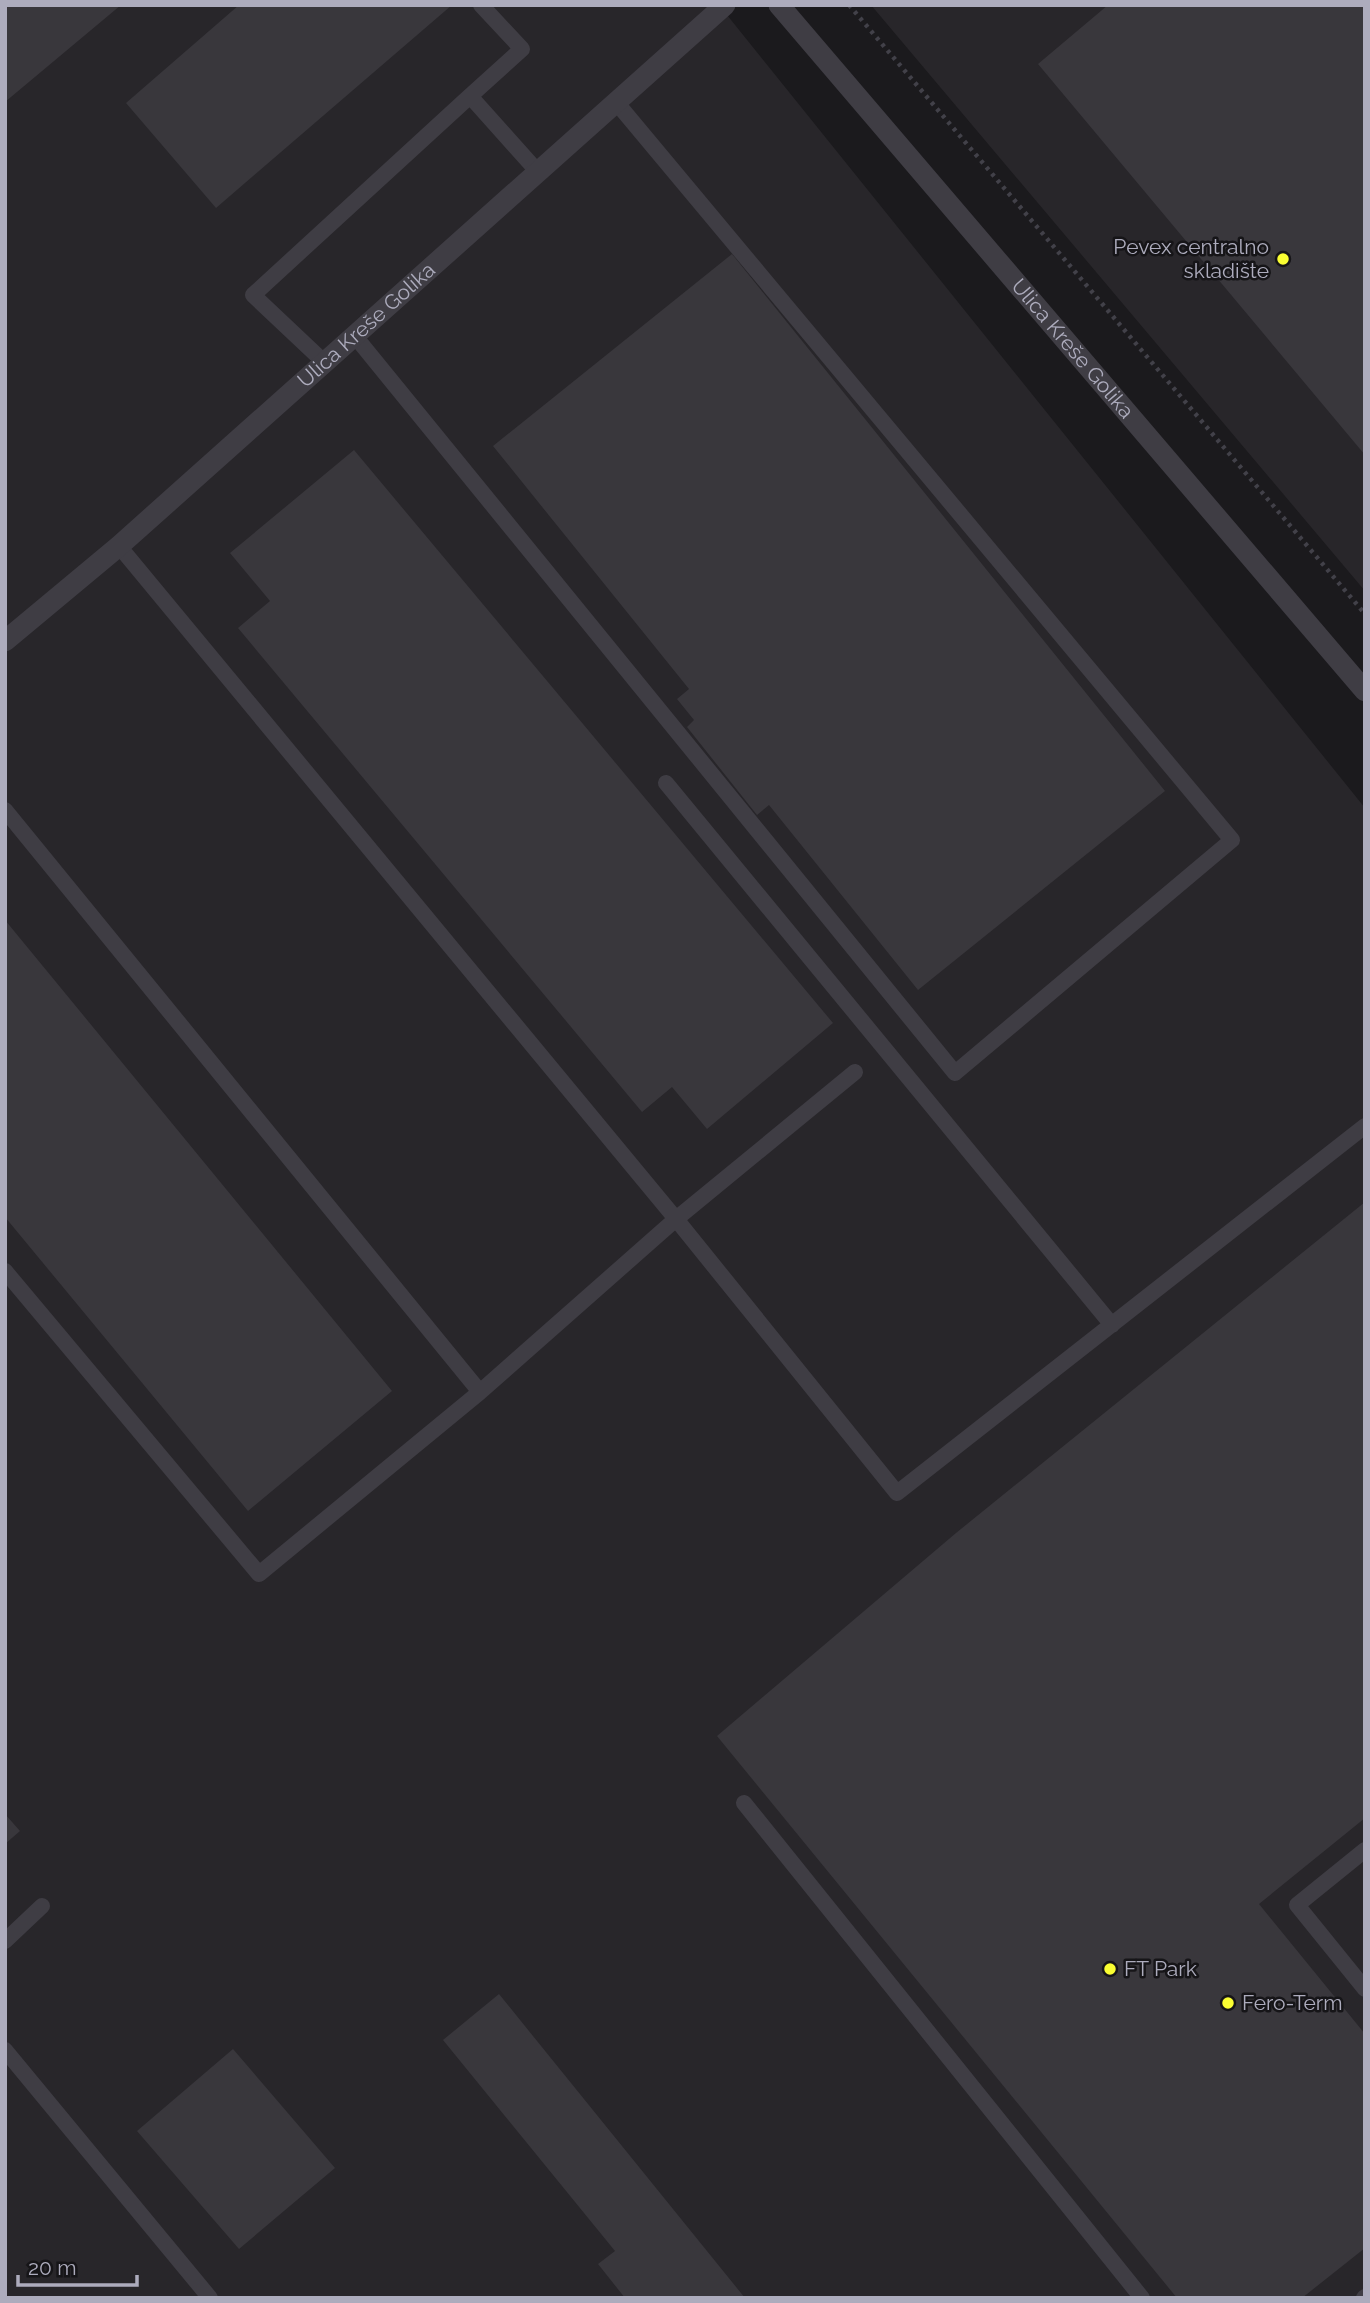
<svg xmlns="http://www.w3.org/2000/svg" width="1370" height="2303" font-family="Raleway,sans-serif">
  <style>
    .built { fill: #28262a }
    .building { fill: #39373c }
    .lines { fill: none; stroke-linecap: round; stroke-linejoin: round }
    .path { stroke: #424149; stroke-width: 4.5; stroke-dasharray: 3.5 5; stroke-linecap: butt }
    .lane { stroke: #3f3d44; stroke-width: 16 }
    .street { stroke: #3f3d44; stroke-width: 21 }
    .poi-dot { fill: #fafe32; stroke: #161518; stroke-width: 2.5 }
    .labels { text-anchor: middle; stroke-width: 5; stroke-linejoin: round; paint-order: stroke }
    .poi-label { font-size: 21px; fill: #adacbd; stroke: #161518; text-anchor: start }
    .street-label { font-size: 21px; fill: #adacbd; stroke: #161518 }
  </style>
  <rect width="100%" height="100%" fill="#1b1a1d"/>
  <path class="built" d="M5 5H719L1365 808V2298H5Z
    M871 5H1365V591Z"/>
  <path class="building" d="M5 5H121L5 102Z
    M239 5H452L216 208 126 103Z
    M1108 5H1365V455L1038 64Z
    M732 254 1165 791 918 990 769 805 757 815 687 727 694 720 677 699 689 689 493 446Z
    M354 450 833 1023 707 1129 672 1087 642 1112 238 628 270 601 230 553Z
    M5 920 392 1391 248 1511 5 1217Z
    M1365 1202V1818L1259 1904 1365 2034V2248L1302 2298H1177L717 1736 956 1533Z
    M5 1814 20 1831 5 1844Z
    M499 1994 745 2298H625L598 2264 615 2251 443 2040Z
    M233 2049 335 2168 239 2249 137 2131Z"/>
  <g class="lines">
    <path class="path" d="M849 5 1365 614"/>
    <path class="lane" d="M470 96 522 49 481 5
      M354 335 955 1073 1232 840 616 102
      M324 362 253 295 470 96 538 172
      M666 783 1112 1325
      M5 810 480 1392
      M855 1072 676 1219 897 1493 1365 1126
      M5 1271 259 1574 480 1392 676 1219 119 546
      M744 1803 1142 2298
      M1365 1850 1297 1905 1365 1989
      M5 1941 42 1906
      M5 2050 210 2298
      M1364 2298 1365 2297"/>
    <g class="street">
      <path id="s1" d="M779 5 1365 691"/>
      <path id="s2" d="M5 641 119 546 725 5"/>
    </g>
  </g>
  <g class="poi-dot">
    <circle cx="1283" cy="259" r="7"/>
    <circle cx="1110" cy="1969" r="7"/>
    <circle cx="1228" cy="2003" r="7"/>
  </g>
  <g class="labels">
    <g class="poi-label">
      <text x="1269" y="254" text-anchor="end">Pevex centralno<tspan x="1269" dy="24">skladište</tspan></text>
      <text x="1124" y="1976">FT Park</text>
      <text x="1242" y="2010">Fero-Term</text>
    </g>
    <g class="street-label">
      <text dy="7" stroke="none"><textPath href="#s2" startOffset="480">Ulica Kreše Golika</textPath></text>
      <text dy="7" stroke="none"><textPath href="#s1" startOffset="452">Ulica Kreše Golika</textPath></text>
    </g>
  </g>
  <rect width="1370" height="2303" fill="none" stroke="#adacbd" stroke-width="14"/>
  <path d="M18 2275v10h119v-10" fill="none" stroke="#adacbd" stroke-width="3.5"/>
  <text x="28" y="2275" font-size="21" fill="#adacbd" stroke="#161518" stroke-width="5" paint-order="stroke">20 m</text>
</svg>
